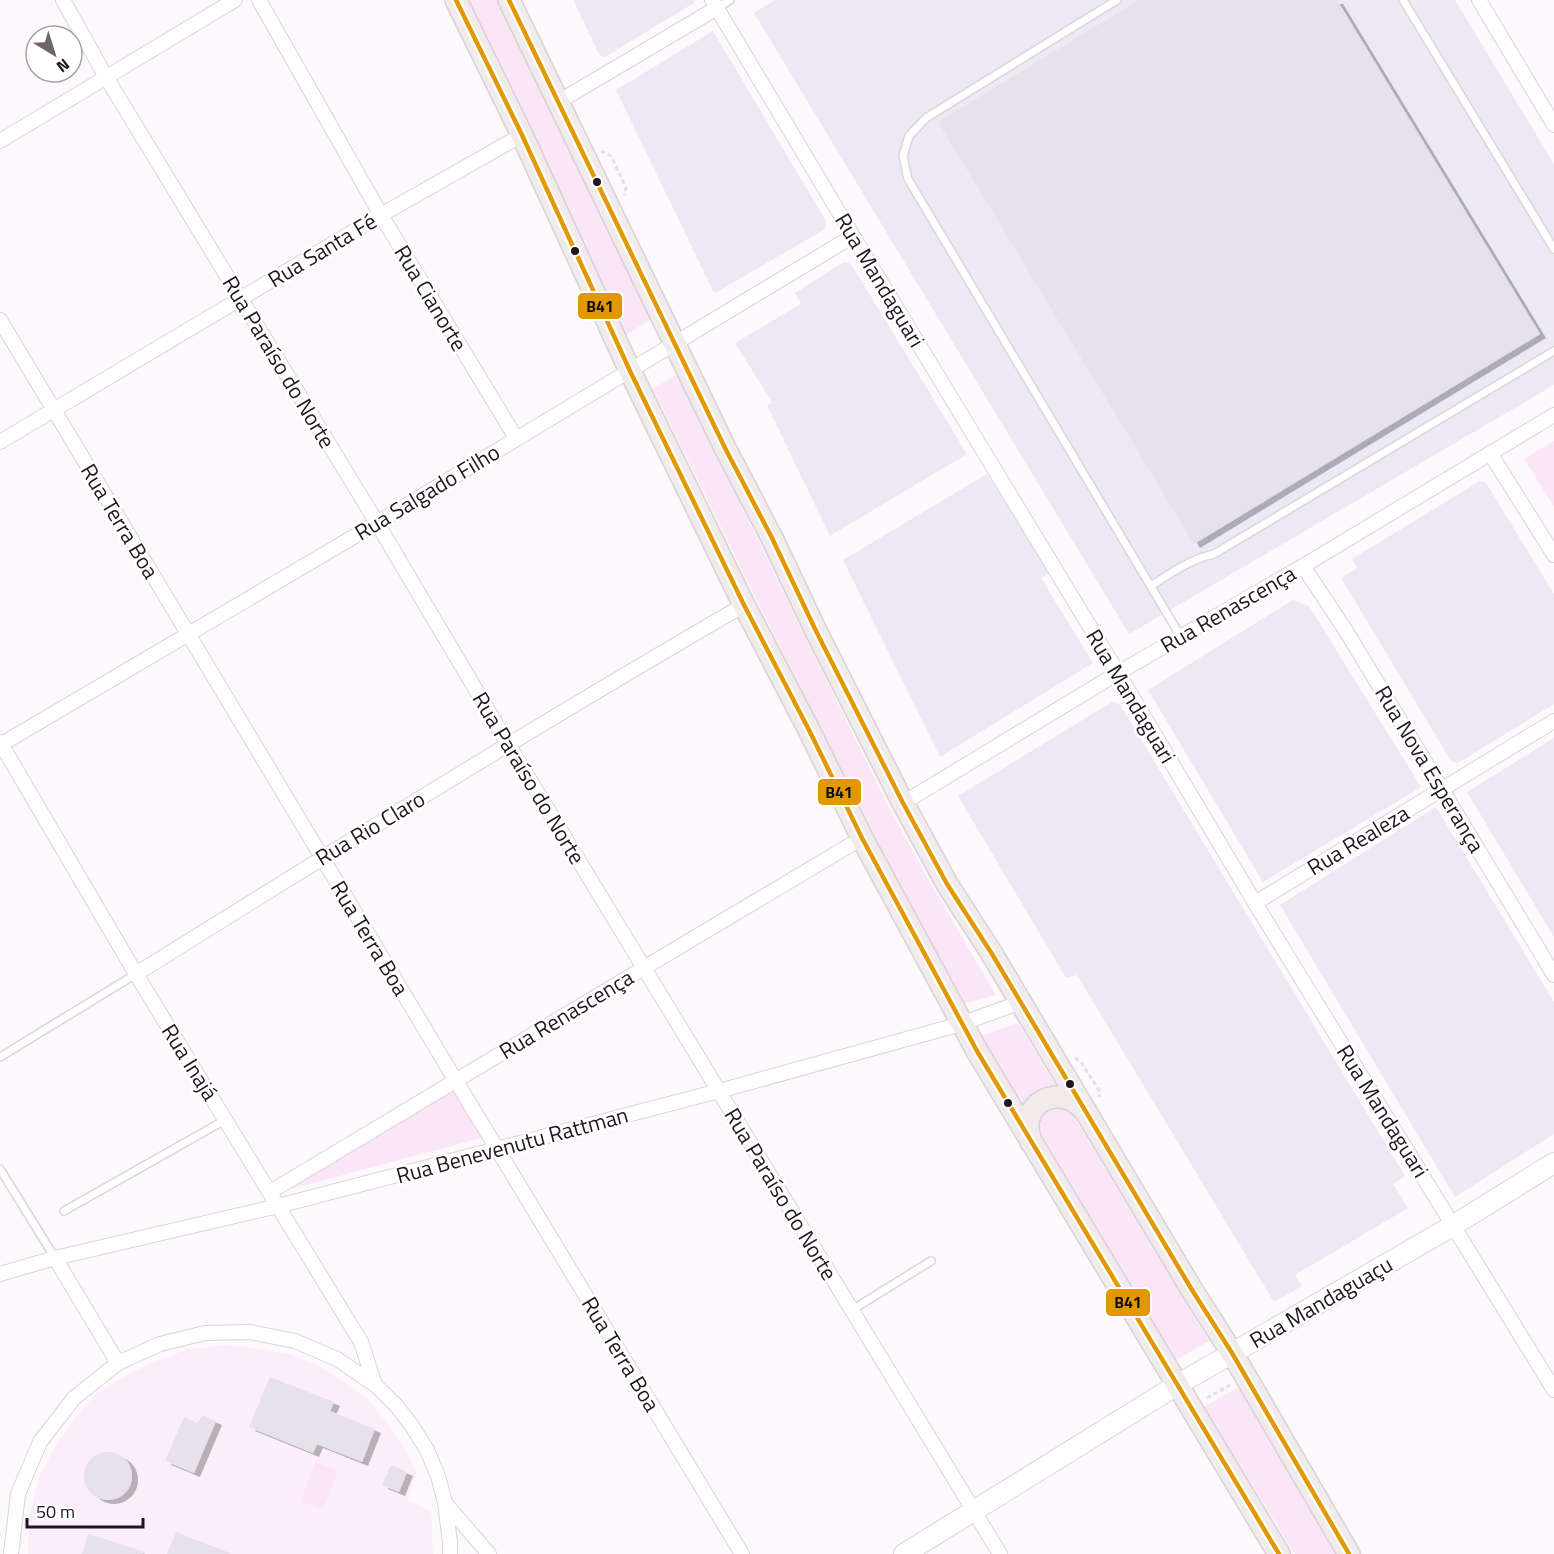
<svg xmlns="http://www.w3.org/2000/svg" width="1554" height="1554" font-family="'Titillium Web',sans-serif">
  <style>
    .built { fill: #fbeefa }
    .industrial { fill: #ece9f4 }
    .green { fill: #fae6f8 }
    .building { fill: #e7e1eb; filter: url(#shadow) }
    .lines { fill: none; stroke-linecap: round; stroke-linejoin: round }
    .lane-casing { stroke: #dbd4db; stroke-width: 10 }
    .street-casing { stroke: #dbd4db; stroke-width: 16 }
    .secondary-casing { stroke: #dbd4db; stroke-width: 22 }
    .primary-casing { stroke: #d6d2d6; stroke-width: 24 }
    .path { stroke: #e2e0e2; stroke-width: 3; stroke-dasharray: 4.5 3; stroke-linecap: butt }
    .lane { stroke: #fffeff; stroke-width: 7 }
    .street { stroke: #fffeff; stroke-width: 14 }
    .secondary { stroke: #fffeff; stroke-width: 20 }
    .primary { stroke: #f1ebeb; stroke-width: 21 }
    .bus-1-casing { stroke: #fff; stroke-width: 9 }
    .bus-1 { stroke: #e29803; stroke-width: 4.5 }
    .bus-dot { fill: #20151f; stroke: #fff; stroke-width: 2 }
    .labels { text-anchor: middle; stroke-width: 5; stroke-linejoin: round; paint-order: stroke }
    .street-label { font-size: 22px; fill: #20151f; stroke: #fff }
    .line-badge { stroke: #fff; stroke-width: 2 }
    .pale-badge-label { font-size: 16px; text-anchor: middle; font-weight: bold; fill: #111 }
  </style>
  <defs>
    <filter id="shadow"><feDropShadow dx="6" dy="4" stdDeviation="0" flood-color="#0004"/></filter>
  </defs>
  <rect width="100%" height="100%" fill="#fcf8fc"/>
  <path class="built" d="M227 1345 263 1349 292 1355 317 1365 345 1382 367 1399 387 1423 405 1449 417 1473 408 1500 431 1511 433 1554H28L29 1516 40 1475 55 1447 74 1419 96 1394 125 1376 154 1362 189 1349Z"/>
  <path class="industrial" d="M573 0H695L694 3 605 57 600 56Z
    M775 0H1455L1554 164V385L1129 634 754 13Z
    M713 31 826 221 825 229 717 292 713 291 616 90Z
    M844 262 851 264 967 454 830 536 767 405 772 402 735 343 801 304 795 293Z
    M987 474 1050 573 1041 578 1093 663 940 757 843 560Z
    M1480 481 1486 483 1554 594V704L1458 763 1451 761 1341 578 1357 568 1352 559Z
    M1293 600 1309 606 1421 787 1263 882 1148 690Z
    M1112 702 1119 703 1405 1176 1393 1184 1408 1208 1295 1275 1302 1286 1274 1302 1077 975 1066 978 958 796Z
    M1554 738V937L1467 792Z
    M1436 807 1554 1002V1134L1455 1197 1280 905Z"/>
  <path class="green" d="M469 0H500L653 318 624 336Z
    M677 374 890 810 935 891 996 995 964 1004 865 820 653 389Z
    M1554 441V507L1524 459Z
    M1018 1023 1209 1341 1173 1362 979 1037Z
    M451 1086 481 1138 276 1193Z
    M1239 1387 1338 1554H1295L1204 1407Z
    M316 1462 338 1471 323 1510 300 1501Z"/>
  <path class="building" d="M1139 0H1337L1540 334 1194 544 938 122Z
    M270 1377 334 1402 330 1411 375 1429 362 1462 317 1444 313 1453 249 1427Z
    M202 1415 216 1421 194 1473 165 1461 184 1417 198 1423Z
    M84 1476a24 24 0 1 1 48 0a24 24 0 1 1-48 0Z
    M391 1465 407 1472 399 1492 382 1485Z
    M176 1532 230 1553 229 1554H167Z
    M88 1534 143 1551 142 1554H82Z"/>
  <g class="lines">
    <g class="lane-casing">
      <path id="lane" d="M1117 0 926 118 909 136 903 156 908 179 1181 637
        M1403 0 1554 249
        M717 8 730 0
        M1151 586C1172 572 1189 560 1214 554L1554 351
        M0 1057 136 974
        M0 1169 55 1258
        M64 1211 225 1120
        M852 1310 931 1261"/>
    </g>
    <g class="street-casing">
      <path id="street" d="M63 0 106 77 377 523 508 744 1000 1554
        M259 0 381 215 516 438
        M712 0 853 236 1118 673 1255 903 1554 1390
        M1479 0 1554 125
        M558 102 717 8
        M0 141 235 0
        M0 320 456 1081 742 1554
        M0 442 381 215 522 135
        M1490 453 1554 555
        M1303 566 1346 631 1554 975
        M0 742 136 974 361 1342 375 1385
        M0 745 377 523 853 236
        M903 803 1118 673 1303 566 1554 415
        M1255 903 1554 721
        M136 974C337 848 539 724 744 605
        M270 1192C468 1074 664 955 862 838
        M55 1258 118 1363
        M0 1274 55 1258 278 1206 719 1091 961 1024 1021 1002
        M445 1503 489 1554
        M11 1554 18 1494 40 1442 74 1398 118 1363 160 1344 205 1333 250 1332 295 1341 337 1359 375 1385 395 1404 412 1426 427 1450 438 1476 445 1503 450 1542V1554"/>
    </g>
    <g class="secondary-casing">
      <path id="secondary" d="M904 1554 1177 1385 1454 1225 1554 1163"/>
    </g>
    <g class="primary-casing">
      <path id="primary" d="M456 0 522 135 630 371 744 605 809 730 862 838 977 1051 1279 1554
        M509 0 725 448 772 538 816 631 903 803 947 884 992 954 1192 1290 1232 1353 1349 1554
        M1031 1142C1029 1134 1026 1127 1029 1118 1037 1093 1067 1091 1083 1109"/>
    </g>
    <path class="path" d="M601 151 611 156 626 188 624 195
      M1075 1058 1081 1062 1100 1092 1099 1097
      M1207 1398 1230 1385"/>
    <use href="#lane" class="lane"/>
    <use href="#street" class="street"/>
    <use href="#secondary" class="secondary"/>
    <use href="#primary" class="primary"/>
    <g class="bus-1-casing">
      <path id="bus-1" d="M456 0 522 135 630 371 744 605 809 730 862 838 977 1051 1279 1554
        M509 0 725 448 772 538 816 631 903 803 947 884 992 954 1192 1290 1232 1353 1349 1554"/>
    </g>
    <use href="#bus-1" class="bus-1"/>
  </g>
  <g class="bus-dot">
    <circle cx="597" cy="182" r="5"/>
    <circle cx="575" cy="251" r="5"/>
    <circle cx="1070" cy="1084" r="5"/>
    <circle cx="1008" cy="1103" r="5"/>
  </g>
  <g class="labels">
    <g class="street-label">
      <text transform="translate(322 250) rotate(-31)" y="8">Rua Santa Fé</text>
      <text transform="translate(880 280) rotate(59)" y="8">Rua Mandaguari</text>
      <text transform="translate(431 298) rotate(59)" y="8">Rua Cianorte</text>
      <text transform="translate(279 362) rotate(59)" y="8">Rua Paraíso do Norte</text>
      <text transform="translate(427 492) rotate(-31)" y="8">Rua Salgado Filho</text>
      <text transform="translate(120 521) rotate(59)" y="8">Rua Terra Boa</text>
      <text transform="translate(1228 609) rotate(-30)" y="8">Rua Renascença</text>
      <text transform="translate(1131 696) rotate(59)" y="8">Rua Mandaguari</text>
      <text transform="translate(1430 769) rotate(59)" y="8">Rua Nova Esperança</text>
      <text transform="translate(529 778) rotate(59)" y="8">Rua Paraíso do Norte</text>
      <text transform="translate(370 828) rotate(-31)" y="8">Rua Rio Claro</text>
      <text transform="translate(1358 840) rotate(-31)" y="8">Rua Realeza</text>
      <text transform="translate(370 938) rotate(59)" y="8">Rua Terra Boa</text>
      <text transform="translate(566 1014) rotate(-31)" y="8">Rua Renascença</text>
      <text transform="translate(190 1062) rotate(58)" y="8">Rua Inajá</text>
      <text transform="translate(1383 1111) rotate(58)" y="8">Rua Mandaguari</text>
      <text transform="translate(512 1145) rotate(-15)" y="8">Rua Benevenutu Rattman</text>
      <text transform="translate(781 1194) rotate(59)" y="8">Rua Paraíso do Norte</text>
      <text transform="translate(1321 1302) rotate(-30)" y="8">Rua Mandaguaçu</text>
      <text transform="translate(621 1354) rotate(59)" y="8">Rua Terra Boa</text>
    </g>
  </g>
  <g class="line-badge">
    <rect x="577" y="292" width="46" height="28" rx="6" fill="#e29803"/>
    <rect x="817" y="778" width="45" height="28" rx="6" fill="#e29803"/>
    <rect x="1105" y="1288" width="46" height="29" rx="6" fill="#e29803"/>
  </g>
  <g class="pale-badge-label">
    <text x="600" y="312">B41</text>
    <text x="839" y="798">B41</text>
    <text x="1128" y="1308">B41</text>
  </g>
  <g transform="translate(54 54) rotate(142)"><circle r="28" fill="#ffffff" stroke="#a6a1a5" stroke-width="1.5"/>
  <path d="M0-4.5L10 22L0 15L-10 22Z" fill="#6d646c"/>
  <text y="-9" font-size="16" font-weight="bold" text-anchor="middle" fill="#20151f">N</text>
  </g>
  <path d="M27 1518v9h116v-9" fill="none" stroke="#20151f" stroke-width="3"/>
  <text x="36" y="1518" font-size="18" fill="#20151f" stroke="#ffffff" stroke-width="4.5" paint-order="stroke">50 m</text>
</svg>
